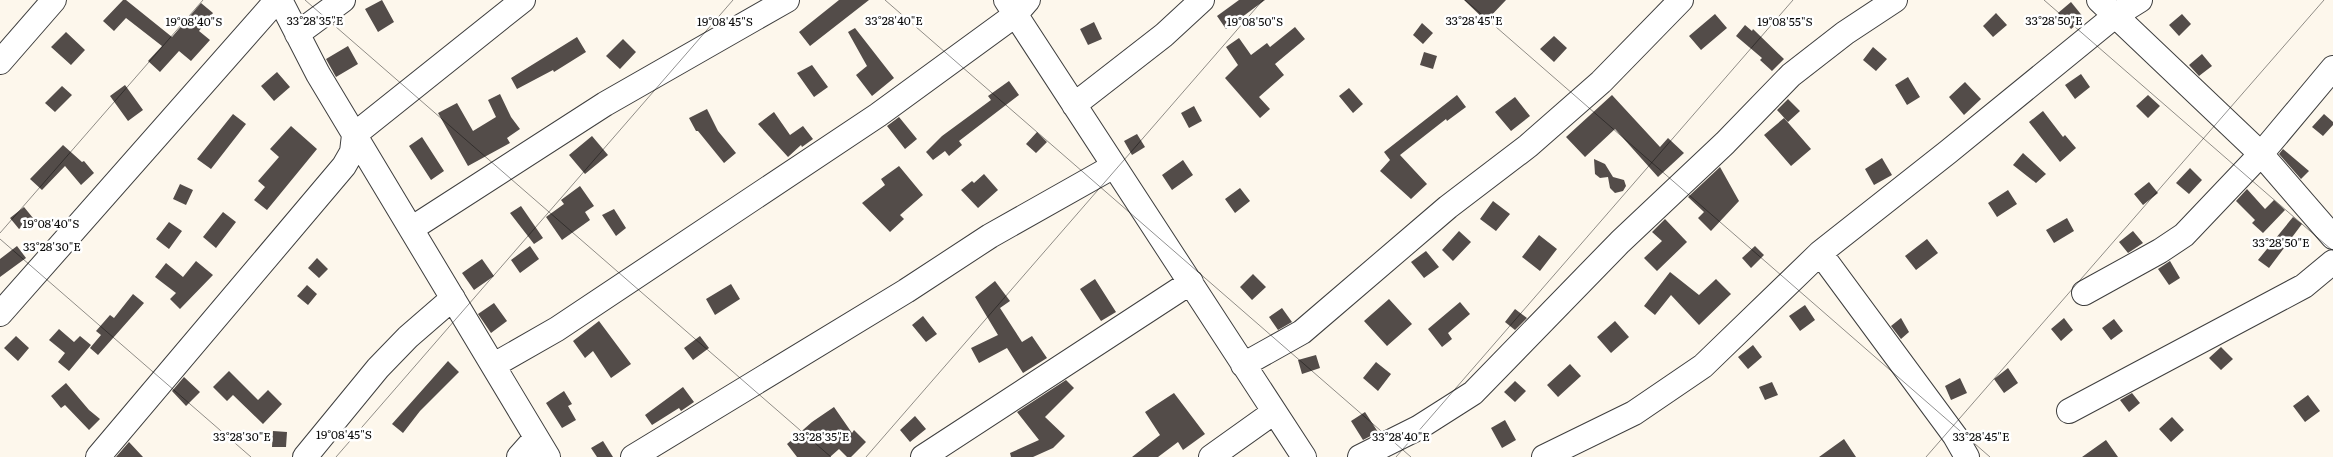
<svg xmlns="http://www.w3.org/2000/svg" width="2333" height="457" font-family="Literata,serif">
  <style>
    .building { fill: #534c49 }
    .lines { fill: none; stroke-linecap: round; stroke-linejoin: round }
    .minor-casing { stroke: #3e3e3e; stroke-width: 26 }
    .minor { stroke: #fff; stroke-width: 24 }
    .ticks { fill: none; stroke: #0b0b0b; stroke-width: 1; stroke-opacity: 0.45 }
    .ticks-label { font-size: 12px; text-anchor: middle; fill: #0b0b0b; stroke: #fff; stroke-width: 5; stroke-linejoin: round; paint-order: stroke }
  </style>
  <rect width="100%" height="100%" fill="#fdf7ec"/>
  <path class="building" d="M123 0H126L172 37 201 3 213 13 199 31 210 40 191 61 179 51 160 72 148 61 162 46 126 18 114 31 103 21Z
    M382 0 394 22 378 32 365 9Z
    M839 0H869L810 46 799 32Z
    M1239 0H1265L1226 29 1217 16Z
    M1464 0H1506L1486 21Z
    M2071 2 2084 18 2071 29 2058 13Z
    M1996 13 2007 25 1993 37 1983 26Z
    M1715 14 1727 28 1701 50 1689 36Z
    M2182 14 2191 24 2179 36 2169 25Z
    M1094 22 1102 39 1088 45 1080 29Z
    M1422 23 1433 33 1423 44 1413 35Z
    M1745 25 1752 31 1753 29 1784 59 1772 71 1760 60 1762 58 1736 36Z
    M1295 27 1305 39 1275 64 1284 75 1259 97 1270 109 1260 118 1225 78 1238 65 1226 47 1239 38 1251 55 1267 43 1270 47Z
    M855 28 894 78 872 96 856 75 867 66 848 32Z
    M66 32 85 50 71 65 51 47Z
    M1554 36 1567 48 1554 62 1540 49Z
    M577 37 586 52 554 72 553 70 517 89 511 78Z
    M623 39 636 52 620 69 606 56Z
    M348 46 358 64 336 77 326 59Z
    M1873 47 1887 59 1876 71 1863 60Z
    M1424 52 1437 56 1433 69 1420 65Z
    M2202 54 2212 66 2199 76 2189 65Z
    M812 65 828 87 814 97 797 73Z
    M277 72 290 87 274 101 261 86Z
    M2081 74 2090 87 2075 99 2065 85Z
    M1908 77 1920 97 1907 105 1895 85Z
    M1009 81 1019 95 959 141 962 145 949 156 945 151 933 160 926 152 942 136 991 100 988 96Z
    M1965 82 1981 99 1964 115 1949 97Z
    M125 85 143 110 128 121 110 96Z
    M62 86 72 95 55 112 45 103Z
    M1349 88 1363 104 1353 113 1339 96Z
    M500 94 511 117 520 129 507 138 510 143 468 166 438 113 457 103 473 131 496 117 488 100Z
    M1457 95 1466 107 1447 121 1446 119 1400 155 1427 184 1411 199 1380 171 1390 160 1384 152Z
    M1612 95 1660 147 1668 138 1684 153 1658 177 1615 129 1585 157 1566 137Z
    M2148 95 2160 106 2148 118 2136 106Z
    M1515 97 1530 116 1511 131 1495 112Z
    M1788 99 1800 111 1788 122 1777 110Z
    M1194 106 1202 121 1189 128 1181 113Z
    M707 109 718 131 736 153 724 163 698 131H696L689 118Z
    M2043 111 2063 137 2065 135 2076 148 2060 162 2029 122Z
    M774 112 790 135 803 126 813 139 802 147 801 145 788 157 758 124Z
    M233 114 246 124 211 169 197 159Z
    M2324 114 2333 122V125L2323 136 2312 127Z
    M899 117 917 139 905 149 887 126Z
    M1784 118 1811 149 1791 166 1764 135Z
    M291 126 317 149 267 210 254 200 265 187 258 181 279 157 270 149Z
    M1037 132 1047 142 1036 153 1026 144Z
    M1137 134 1145 147 1132 155 1124 141Z
    M592 136 608 155 585 174 569 155Z
    M422 137 444 171 431 180 409 146Z
    M63 145 82 162 84 161 94 173 81 185 65 166 42 190 30 179Z
    M2283 149 2309 171 2301 179 2279 154Z
    M2023 153 2046 174 2036 183 2013 165Z
    M1882 158 1892 175 1874 185 1865 169Z
    M1594 159 1605 164 1613 177 1624 180 1626 186 1623 191 1615 193 1610 188 1608 177 1600 178 1595 174Z
    M1183 160 1193 175 1172 190 1162 175Z
    M899 166 923 195 900 215 904 219 890 232 862 203 885 185 881 179Z
    M1720 167 1739 201 1711 231 1698 218 1704 212 1688 197Z
    M2190 168 2202 180 2189 194 2176 183Z
    M984 174 998 190 978 208 961 190 972 181 974 183Z
    M2149 182 2158 193 2143 205 2134 194Z
    M180 184 193 190 186 205 173 199Z
    M580 186 594 206 585 212 590 220 562 240 546 217 564 204 561 200Z
    M1240 188 1250 201 1235 213 1225 199Z
    M2247 189 2265 209 2274 200 2285 210 2263 233 2252 223 2255 220 2236 201Z
    M2008 190 2017 204 1997 217 1988 203Z
    M1493 201 1510 214 1496 231 1480 219Z
    M521 206 543 238 534 244 510 213Z
    M24 207 33 218 19 229 10 218Z
    M614 209 626 228 616 236 602 215Z
    M223 212 236 222 216 248 203 237Z
    M2293 217 2302 224 2269 268 2258 260Z
    M2067 218 2074 231 2054 243 2046 230Z
    M1665 219 1687 242 1657 271 1644 258 1662 241 1652 232Z
    M169 222 182 231 169 249 156 239Z
    M1459 231 1471 242 1453 261 1442 250Z
    M2133 231 2143 243 2128 253 2119 242Z
    M1539 235 1557 249 1540 271 1522 257Z
    M1927 239 1938 253 1916 270 1905 256Z
    M17 246 26 258 0 277V259Z
    M530 246 539 259 520 273 511 260Z
    M1755 246 1764 255 1751 268 1742 258Z
    M1426 251 1439 267 1424 278 1411 262Z
    M317 258 328 269 319 278 308 268Z
    M482 259 494 276 474 290 462 273Z
    M196 261 213 275 180 309 170 299 176 293 155 277 166 263 183 277Z
    M2170 261 2180 278 2169 285 2158 269Z
    M1670 272 1699 295 1716 279 1731 294 1699 325 1671 295 1655 315 1644 306Z
    M1253 274 1266 287 1252 300 1240 287Z
    M1095 279 1116 312 1101 321 1080 289Z
    M995 281 1010 301 1000 308 1022 342 1032 336 1047 358 1023 373 1007 348 979 363 971 348 998 335 975 297Z
    M731 284 740 299 715 315 706 299Z
    M307 285 317 294 308 305 297 296Z
    M133 294 144 303 98 355 90 348 101 335 96 331 110 315 114 318Z
    M1389 299 1412 324 1387 346 1364 321Z
    M1460 302 1470 314 1448 333 1452 339 1442 347 1428 329Z
    M494 303 507 321 491 333 478 314Z
    M1805 305 1815 320 1800 331 1789 316Z
    M1282 308 1292 322 1278 330 1269 317Z
    M1515 309 1527 318 1515 330 1505 322Z
    M923 316 937 334 926 342 912 325Z
    M1901 318 1909 332 1901 339 1891 326Z
    M2064 318 2073 330 2061 341 2051 329Z
    M2114 319 2123 331 2111 340 2102 328Z
    M599 321 631 364 611 378 593 351 585 358 573 341Z
    M1615 321 1629 337 1611 353 1597 337Z
    M59 329 74 342 80 336 91 345 69 371 58 362 65 353 49 340Z
    M16 336 29 348 18 361 4 348Z
    M700 336 709 348 693 360 684 348Z
    M1753 345 1762 357 1748 369 1738 357Z
    M2221 347 2233 359 2221 370 2209 358Z
    M1316 355 1320 368 1302 374 1298 360Z
    M448 361 459 372 420 411 403 433 392 424Z
    M1376 362 1391 374 1378 391 1363 378Z
    M1570 364 1581 376 1558 397 1547 385Z
    M2008 368 2018 383 2004 393 1994 379Z
    M229 371 258 400 268 390 282 404 263 424 233 395 227 401 213 387Z
    M184 377 200 392 186 406 172 391Z
    M1960 378 1967 393 1951 400 1945 386Z
    M1066 380 1074 388 1045 417 1065 436 1053 448 1033 457H1011L1010 453 1039 440 1017 412Z
    M1515 381 1526 391 1515 402 1504 392Z
    M1772 382 1778 395 1765 400 1759 387Z
    M66 383 89 410 100 419 89 430 65 405 61 408 51 396Z
    M683 387 694 402 681 411 679 408 652 425 645 415Z
    M564 391 572 404 568 406 576 420 562 428 546 403Z
    M1174 393 1205 434 1183 450 1178 442 1158 457H1132L1160 435 1145 412Z
    M2132 393 2140 403 2129 412 2120 400Z
    M2308 395 2320 411 2305 422 2293 406Z
    M834 407 852 433 854 430 866 442 851 457H847L839 449 830 457H797L787 444 812 422Z
    M1365 412 1378 432 1363 440 1351 421Z
    M915 416 926 429 910 442 900 430Z
    M2172 417 2184 430 2171 442 2159 429Z
    M1505 420 1516 440 1502 448 1491 428Z
    M273 431 287 432 286 447H272Z
    M1844 439 1856 457H1819Z
    M2106 440 2118 457H2082Z
    M603 441 613 457H597L591 448Z
    M129 442 143 457H116Z"/>
  <g class="lines">
    <g class="minor-casing">
      <path id="minor" d="M280 0 318 74 548 457
        M1006 0 1304 457
        M2099 0 2261 154 2333 237
        M297 34 343 0
        M0 62 54 0
        M1074 105 1164 35 1202 0
        M411 229 605 104 787 0
        M1820 253 1955 436 1967 457
        M2084 293 2160 251 2184 235 2261 154 2333 68
        M0 314 277 0
        M494 365 557 329 878 115 1015 15 1028 0
        M1243 365 1302 332 1448 207 1528 146 1601 82 1681 0
        M2069 411 2304 286 2333 262
        M98 457 344 166 352 152 354 135 523 0
        M305 457 378 368 408 337 453 298
        M519 457 535 439
        M633 457 906 291 990 236 1114 166
        M923 457 1191 282
        M1211 457 1274 412
        M1360 457 1418 428 1473 393 1620 242 1725 143 1791 75 1845 33 1895 0
        M1544 457 1634 413 1703 366 1820 253 1948 152 2116 15 2140 0"/>
    </g>
    <use href="#minor" class="minor"/>
  </g>
  <path class="ticks" d="M305 0 831 457M885 0 1411 457M1465 0 1990 457M2044 0 2333 251M0 233 203 0M0 239 251 457M336 457 733 0M866 457 1263 0M1396 457 1793 0M1926 457 2324 0"/>
  <g class="ticks-label">
    <text x="894" y="25">33°28'40"E</text>
    <text x="1474" y="25">33°28'45"E</text>
    <text x="2054" y="25">33°28'50"E</text>
    <text x="315" y="25">33°28'35"E</text>
    <text x="194" y="26">19°08'40"S</text>
    <text x="725" y="26">19°08'45"S</text>
    <text x="1255" y="26">19°08'50"S</text>
    <text x="1785" y="26">19°08'55"S</text>
    <text x="51" y="228">19°08'40"S</text>
    <text x="2281" y="247">33°28'50"E</text>
    <text x="52" y="251">33°28'30"E</text>
    <text x="344" y="439">19°08'45"S</text>
    <text x="242" y="441">33°28'30"E</text>
    <text x="821" y="441">33°28'35"E</text>
    <text x="1401" y="441">33°28'40"E</text>
    <text x="1981" y="441">33°28'45"E</text>
  </g>
</svg>
